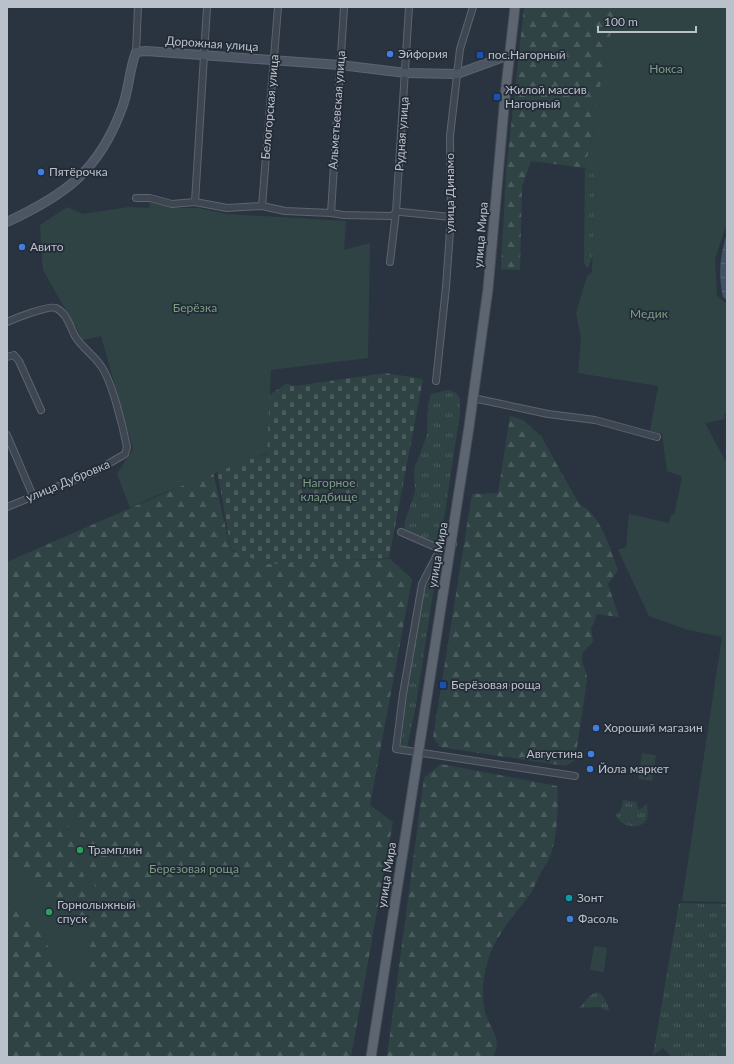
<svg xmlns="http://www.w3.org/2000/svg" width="734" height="1064" font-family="Lato,sans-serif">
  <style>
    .grass { fill: url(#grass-tufts) }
    .forest { fill: url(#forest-firs) }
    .cemetery { fill: url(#cemetery-stones) }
    .garden { fill: #2f4344 }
    .water { fill: url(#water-ripples) }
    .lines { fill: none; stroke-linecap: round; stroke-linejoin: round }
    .street-casing { stroke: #5c646e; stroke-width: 8 }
    .secondary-casing { stroke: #5c646e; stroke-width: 10 }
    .primary-casing { stroke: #474f5a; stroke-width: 11 }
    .street { stroke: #3e4651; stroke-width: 6 }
    .secondary { stroke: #4c5563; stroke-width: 8 }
    .primary { stroke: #5c6570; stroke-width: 9 }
    .shop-dot { fill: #3f7fe0; stroke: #222b36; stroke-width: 1.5 }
    .transit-dot { fill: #1a4fb4; stroke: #222b36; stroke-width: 1.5 }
    .leisure-dot { fill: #2e9e5b; stroke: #222b36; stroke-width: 1.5 }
    .culture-dot { fill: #0f9aa8; stroke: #222b36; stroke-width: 1.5 }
    .labels { text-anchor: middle; stroke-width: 3.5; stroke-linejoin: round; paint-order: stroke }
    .street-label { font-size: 12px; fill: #bbc1cb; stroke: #222b36 }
    .poi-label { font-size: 12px; fill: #bbc1cb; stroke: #222b36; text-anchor: start }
    .park-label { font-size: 12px; fill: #7b9e83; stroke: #222b36 }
  </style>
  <defs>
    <pattern id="grass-tufts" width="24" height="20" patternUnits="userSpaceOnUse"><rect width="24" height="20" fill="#2f4344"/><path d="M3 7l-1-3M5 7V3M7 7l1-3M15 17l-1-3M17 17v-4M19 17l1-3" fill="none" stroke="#4b5c5e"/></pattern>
    <pattern id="forest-firs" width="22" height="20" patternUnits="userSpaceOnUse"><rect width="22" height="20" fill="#2f4344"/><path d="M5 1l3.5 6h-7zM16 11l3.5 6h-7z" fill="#4b5c5e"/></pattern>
    <pattern id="cemetery-stones" width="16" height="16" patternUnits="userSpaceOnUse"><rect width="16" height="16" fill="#2f4344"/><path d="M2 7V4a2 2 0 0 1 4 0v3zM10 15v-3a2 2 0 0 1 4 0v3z" fill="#4b5c5e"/></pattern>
    <pattern id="water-ripples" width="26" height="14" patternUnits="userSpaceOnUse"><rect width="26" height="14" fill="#415268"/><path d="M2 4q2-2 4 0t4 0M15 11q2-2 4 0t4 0" fill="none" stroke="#5a697c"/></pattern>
  </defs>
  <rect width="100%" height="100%" fill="#2a3440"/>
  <path class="grass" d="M585 168 595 175 593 255 588 268 584 263Z
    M448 390 456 393 460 399V413L441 539 431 546 415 542 406 537 404 534 405 521 415 492 414 470 427 435 428 406 431 394Z
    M431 582 434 587 416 705 407 748 401 746 408 669 425 586 428 583Z
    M623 800 636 802 639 810 647 804C647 809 649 816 646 820 640 831 619 826 616 815L621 810Z
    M679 903 727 904V1057H672L663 1048 653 1055Z
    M597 992C604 995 608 1004 609 1011L599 1007 579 1008 592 994Z"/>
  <path class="forest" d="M524 7H621L585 168 531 161 522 187 520 270 501 269 506 173Z
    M510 416 523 420 541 436 579 504C601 515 610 548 618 570L608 584 619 617 596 614 595 621 591 628 593 641C591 646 585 648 583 653 579 663 588 671 587 680L575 760 565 766 440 747 433 737 472 494 498 493Z
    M213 472 231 551 268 562 390 559 412 579 370 805 393 822 351 1057H7V562Z
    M441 764 557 786C559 804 557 842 549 859 548 862 545 865 543 869 537 878 535 888 529 896 514 915 497 934 489 957 483 974 481 994 485 1012 490 1031 503 1036 493 1057H387L424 778Z"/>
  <path class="cemetery" d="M386 373 423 379 389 558 267 564 231 550 217 469 267 454 268 396 286 384 295 386Z"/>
  <path class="garden" d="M616 7H727V223L715 259 717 296 727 304V413L724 414 725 419 705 423 727 464V902L682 901 722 637 685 629 649 616 618 550 626 547 629 514 669 523 671 515H674L682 478 681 476 667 471 662 434 650 431 658 386 578 373 581 338 576 313 587 276 592 272 595 175 585 168 597 114 595 113Z
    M149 202 175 208H198L227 214 346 221 344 250 370 243 368 358 271 370 267 453 155 496 130 508 117 474 133 449 101 336 83 340 43 270 40 225 67 207 83 214 129 207 150 208Z
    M642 753 656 755 652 781 638 779Z
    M72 808 96 890 89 892 64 811Z
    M7 850C18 865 30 882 45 893 63 905 81 912 93 932L89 952 88 972 79 984 66 980C50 953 39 916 7 904Z
    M594 946 607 948 604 972 590 970Z"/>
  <path class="water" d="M727 233V300L723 297C718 274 720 256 727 233Z"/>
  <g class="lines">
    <g class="street-casing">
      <path id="street" d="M136 52 138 7
        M136 198H150L172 204 195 202 227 208 262 206 285 211 331 213 343 215 392 216 396 212H401L451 217
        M195 202 207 7
        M262 206 278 7
        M331 213 344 7
        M390 262 396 212 409 7
        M7 322C16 318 49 305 56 308 67 313 70 327 75 336 82 348 94 355 101 366 112 381 123 427 127 447L125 454 96 471 7 507
        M7 357 14 355 19 361 41 410
        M436 381 446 287 451 217 450 136 460 49 473 7
        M473 398 548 414 595 420 657 437
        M7 435 33 496
        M401 532 440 549
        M453 544 440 549 422 584 403 694 396 749 575 776"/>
    </g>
    <g class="secondary-casing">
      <path id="secondary" d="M7 222C65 195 99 171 122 108 129 90 129 70 136 52L146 51 340 65 406 73 457 74 509 55"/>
    </g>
    <g class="primary-casing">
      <path id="primary" d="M371 1057 469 427 488 289 505 96 515 7"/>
    </g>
    <use href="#street" class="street"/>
    <use href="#secondary" class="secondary"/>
    <use href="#primary" class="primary"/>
  </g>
  <g class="shop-dot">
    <circle cx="390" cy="54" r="4"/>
    <circle cx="41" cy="172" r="4"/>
    <circle cx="22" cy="247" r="4"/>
    <circle cx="596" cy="728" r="4"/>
    <circle cx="591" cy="754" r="4"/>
    <circle cx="590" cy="769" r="4"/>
    <circle cx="570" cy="919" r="4"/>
  </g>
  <g class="transit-dot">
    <rect x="476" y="51" width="8" height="8" rx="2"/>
    <rect x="493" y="93" width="8" height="8" rx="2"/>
    <rect x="439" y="681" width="8" height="8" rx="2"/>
  </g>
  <g class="leisure-dot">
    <circle cx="80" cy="850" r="4"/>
    <circle cx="49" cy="912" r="4"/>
  </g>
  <circle class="culture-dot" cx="569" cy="898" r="4"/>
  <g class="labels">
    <g class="street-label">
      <text transform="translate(212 44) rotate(4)" y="4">Дорожная улица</text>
      <text transform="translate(270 107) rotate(-85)" y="4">Белогорская улица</text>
      <text transform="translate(337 110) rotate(-86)" y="4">Альметьевская улица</text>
      <text transform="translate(402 134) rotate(-86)" y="4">Рудная улица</text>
      <text transform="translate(450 193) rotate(-90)" y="4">улица Динамо</text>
      <text transform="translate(481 235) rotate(-85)" y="4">улица Мира</text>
      <text transform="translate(68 481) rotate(-23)" y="4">улица Дубровка</text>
      <text transform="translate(438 555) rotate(-80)" y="4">улица Мира</text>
      <text transform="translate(387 875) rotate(-81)" y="4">улица Мира</text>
    </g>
    <g class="poi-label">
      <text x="398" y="58">Эйфория</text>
      <text x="488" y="59">пос.Нагорный</text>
      <text x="505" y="94">Жилой массив<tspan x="505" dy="14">Нагорный</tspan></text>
      <text x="49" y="176">Пятёрочка</text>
      <text x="30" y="251">Авито</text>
      <text x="451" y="689">Берёзовая роща</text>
      <text x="604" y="732">Хороший магазин</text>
      <text x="583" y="758" text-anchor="end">Августина</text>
      <text x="598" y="773">Йола маркет</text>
      <text x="88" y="854">Трамплин</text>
      <text x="577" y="902">Зонт</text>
      <text x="57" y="909">Горнолыжный<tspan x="57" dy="14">спуск</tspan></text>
      <text x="578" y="923">Фасоль</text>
    </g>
    <g class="park-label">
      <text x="666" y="73">Нокса</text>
      <text x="195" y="312">Берёзка</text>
      <text x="649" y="318">Медик</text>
      <text x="329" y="487">Нагорное<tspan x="329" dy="14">кладбище</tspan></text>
      <text x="194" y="873">Березовая роща</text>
    </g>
  </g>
  <rect width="734" height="1064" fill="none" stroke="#bbc1cb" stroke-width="16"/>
  <path d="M598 26v6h98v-6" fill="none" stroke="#bbc1cb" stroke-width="2"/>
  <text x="604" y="26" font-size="12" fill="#bbc1cb" stroke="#222b36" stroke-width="3" paint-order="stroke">100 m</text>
</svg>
